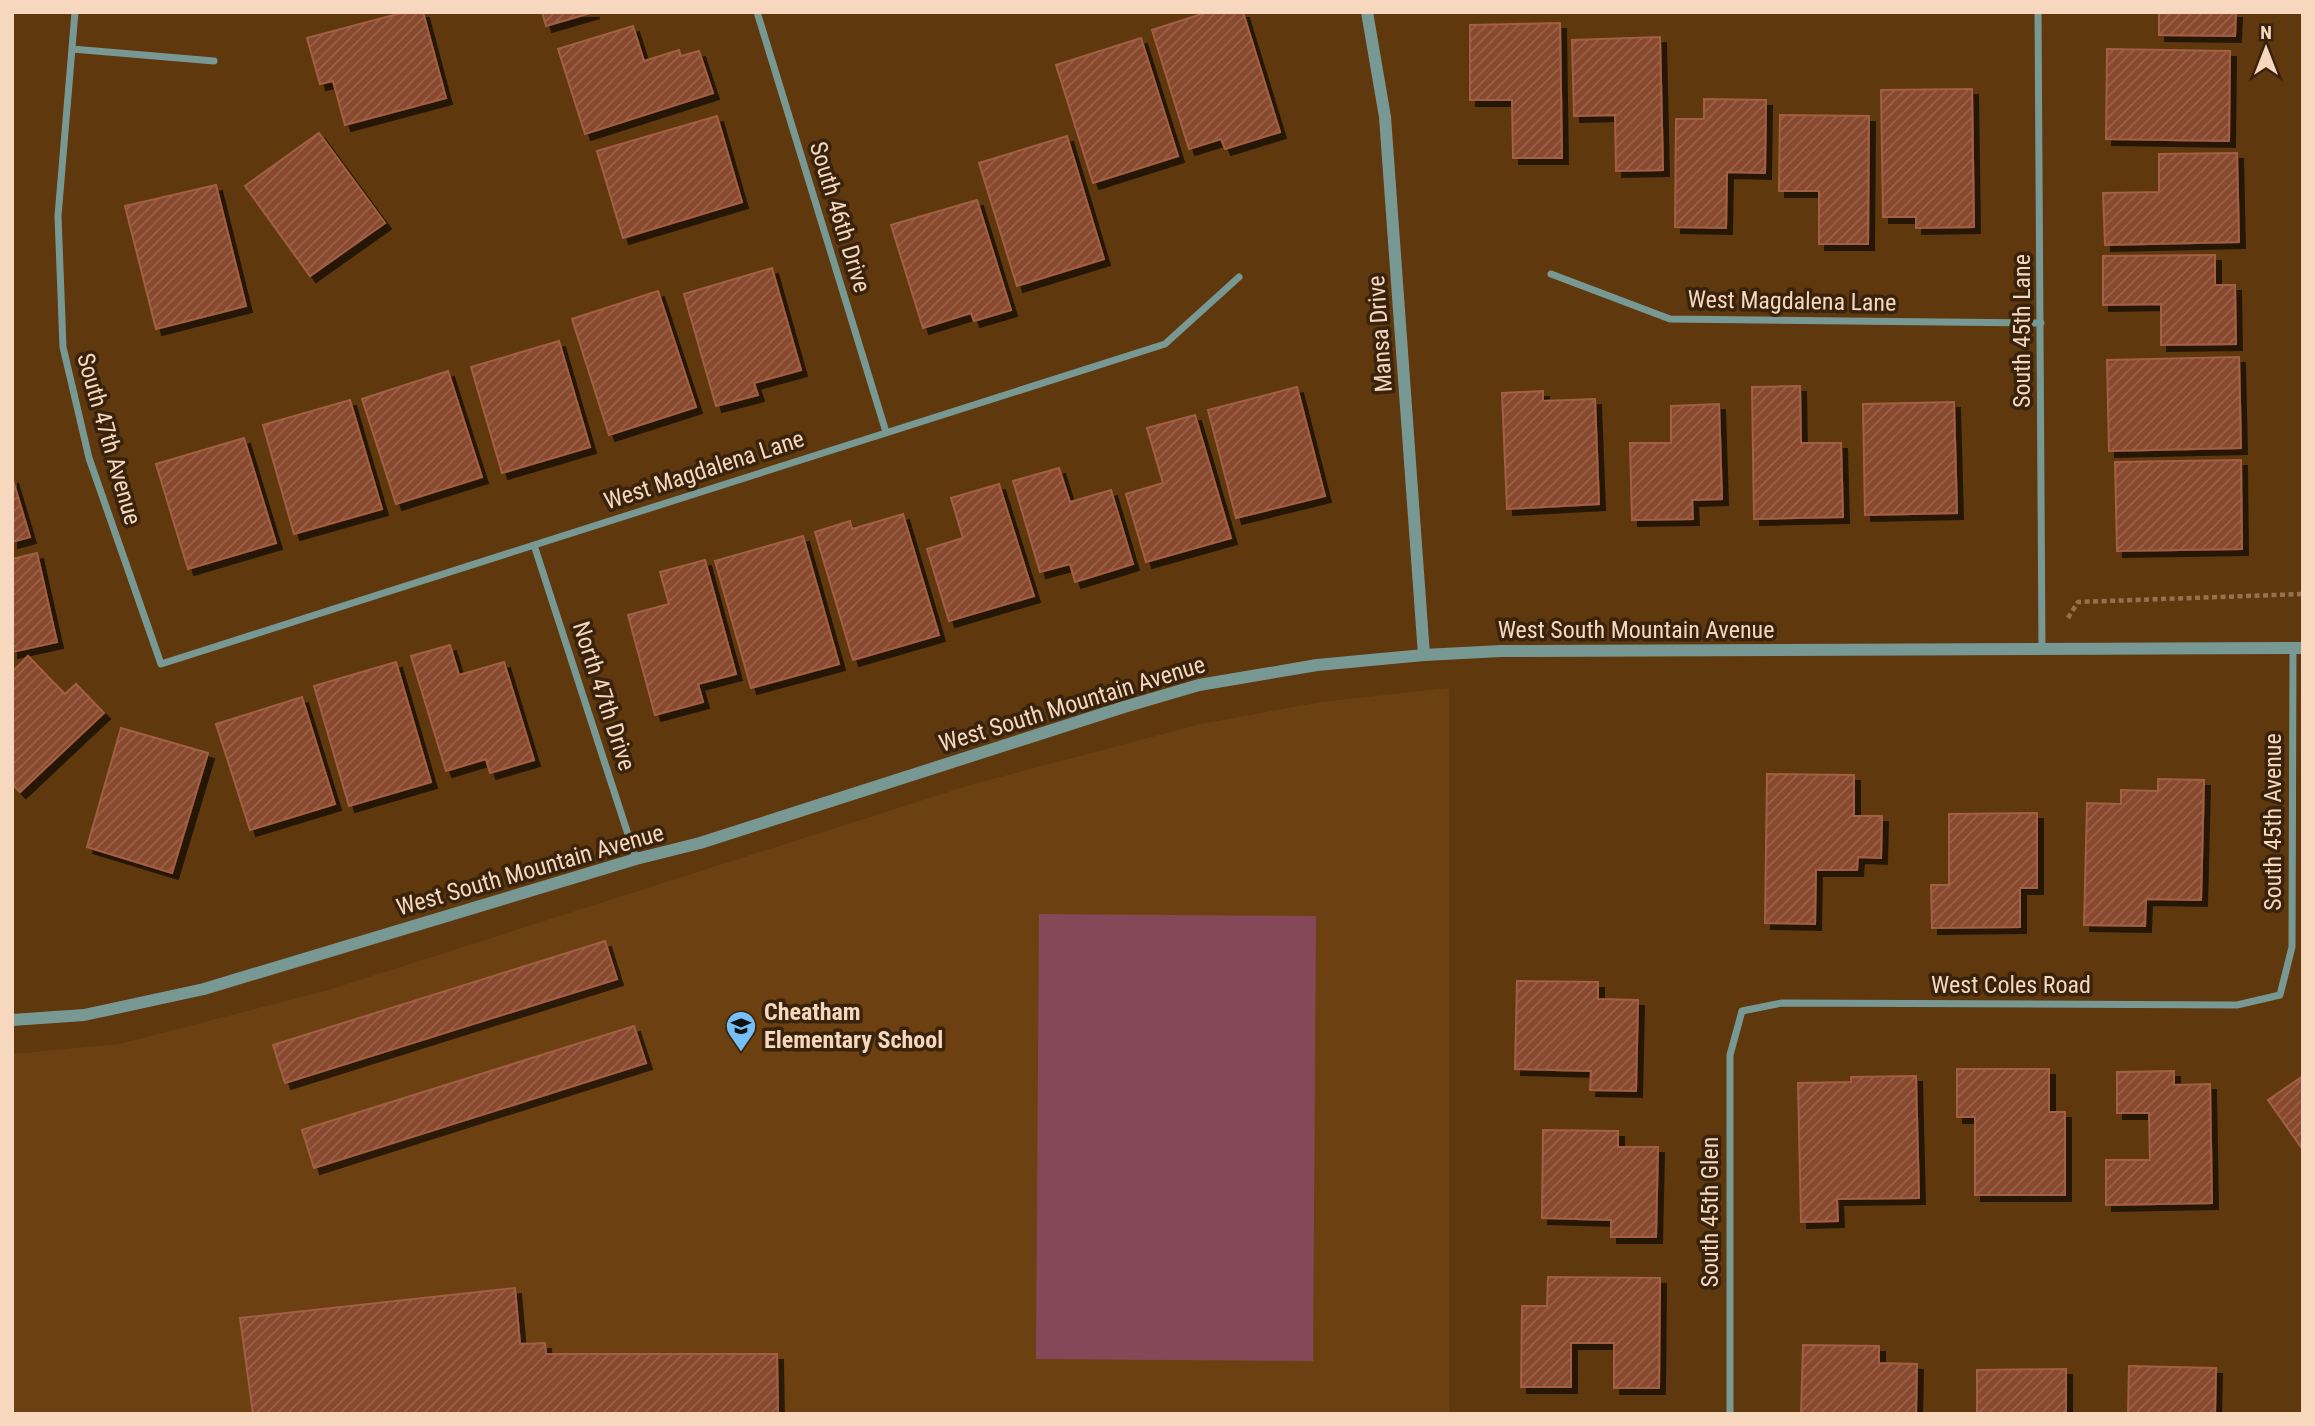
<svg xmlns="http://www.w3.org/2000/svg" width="2315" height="1426" font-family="'Roboto Condensed',sans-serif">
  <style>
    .built { fill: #6c4011 }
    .green { fill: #844859 }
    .building { fill: url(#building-hatch); stroke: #a25f44; stroke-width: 2; filter: url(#shadow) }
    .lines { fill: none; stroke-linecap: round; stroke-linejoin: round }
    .path { stroke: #95714d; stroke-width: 4.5; stroke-dasharray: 5 3.5; stroke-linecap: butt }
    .minor { stroke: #789993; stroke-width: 7 }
    .tertiary { stroke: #789993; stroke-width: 12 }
    .labels { text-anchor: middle; stroke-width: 7; stroke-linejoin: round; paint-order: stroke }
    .street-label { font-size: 24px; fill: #f7d8bf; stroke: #39230d }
    .poi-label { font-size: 24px; font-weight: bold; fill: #f7d8bf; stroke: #39230d; text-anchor: start }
  </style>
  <defs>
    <pattern id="building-hatch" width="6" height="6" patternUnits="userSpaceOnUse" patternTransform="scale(1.75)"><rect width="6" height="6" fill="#89492e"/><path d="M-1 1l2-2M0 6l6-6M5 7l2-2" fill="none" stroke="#9a624a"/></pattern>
    <filter id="shadow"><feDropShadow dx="6" dy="6" stdDeviation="0" flood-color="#0009"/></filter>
  </defs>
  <rect width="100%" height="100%" fill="#5f380e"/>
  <path class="built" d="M1449 688V1414H12V1054L119 1044 325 991 970 785 1201 724 1321 702Z"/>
  <path class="green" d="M1039 914 1316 916 1313 1361 1036 1359Z"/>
  <path class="building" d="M405 12H423L446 98 345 125 333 81 320 84 307 38Z
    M542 12H594L546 26Z
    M1208 12H1243L1280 132 1225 149 1221 139 1189 149 1152 30Z
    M2159 12H2236L2235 36 2159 35Z
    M1560 23 1562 158H1513L1512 100H1470V25Z
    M633 26 644 61 679 50 681 56 699 51 713 93 585 134 558 49Z
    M1660 37 1663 170 1616 171 1615 115 1574 116 1572 40Z
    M1141 38 1178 156 1093 183 1056 65Z
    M2107 49 2230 51 2229 141 2106 139Z
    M1972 89 1974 227 1916 228V217H1883L1881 90Z
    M1704 99 1766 100 1765 173 1727 172 1726 228 1675 227 1676 119H1704Z
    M1780 115 1869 116 1868 244H1819V191H1779Z
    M717 116 742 202 623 238 597 151Z
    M319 133 385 223 310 276 245 186Z
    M1067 136 1104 259 1017 286 979 163Z
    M2237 153 2239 242 2105 245 2103 193 2159 192V154Z
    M216 185 246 306 156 329 125 206Z
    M977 200 1011 310 974 321 971 313 923 328 891 225Z
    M2215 255V285H2235L2236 344 2161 345V304L2103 305V256Z
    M772 268 801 370 754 383 758 395 716 406 684 294Z
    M658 291 696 407 609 435 572 319Z
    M559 341 590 447 502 473 471 367Z
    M2239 357 2241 448 2109 451 2107 360Z
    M448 371 482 477 396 504 362 399Z
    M1800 386 1801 443H1841L1843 517 1754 519 1752 387Z
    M1297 387 1325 496 1236 518 1208 410Z
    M1543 391V401L1595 399 1599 504 1507 509 1502 393Z
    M350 400 382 509 294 534 263 425Z
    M1954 402 1957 513 1865 515 1863 404Z
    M1719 404 1722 499 1692 500 1693 519 1632 520 1630 443H1671V406Z
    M1195 415 1231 538 1146 562 1126 494 1163 483 1147 428Z
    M244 438 276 543 188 569 156 464Z
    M2241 460 2242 549 2117 551 2115 462Z
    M1059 468 1070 502 1111 490 1133 564 1075 582 1070 564 1040 572 1013 481Z
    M12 477 30 537 12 542Z
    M999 484 1034 596 949 621 927 549 963 538 951 498Z
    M903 514 939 635 853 660 815 532 850 521 852 529Z
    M803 536 839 664 751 688 715 561Z
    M37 553 57 642 12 652V559Z
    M705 560 736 674 698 684 703 702 655 715 628 615 669 604 660 572Z
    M450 645 459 675 504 662 534 760 490 773 486 759 446 771 411 656Z
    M28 656 65 694 76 684 104 713 20 792 12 784V672Z
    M396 662 431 782 349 806 314 686Z
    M302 697 335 804 250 830 216 724Z
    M121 728 208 753 172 873 87 847Z
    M1767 774 1854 775V816H1882L1881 858 1858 857 1857 870H1816L1815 924 1765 923Z
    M2158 779 2204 780 2201 900 2146 899 2145 926 2084 925 2087 803 2121 804V790L2158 791Z
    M2037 813V888H2020V927L1932 928 1931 885H1949V814Z
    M605 941 617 979 285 1083 273 1045Z
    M1517 981 1598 982V999L1638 1000 1636 1091 1590 1090 1591 1071 1515 1069Z
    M634 1026 646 1063 314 1168 302 1130Z
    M1957 1069H2049V1112H2065V1195H1975V1117H1957Z
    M2174 1071V1085L2210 1084 2212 1203 2106 1205V1160H2150L2149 1113H2117V1072Z
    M1916 1076 1919 1198 1837 1199 1838 1221 1801 1222 1798 1083 1851 1082V1077Z
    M2303 1076V1150L2268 1100Z
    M1543 1130 1618 1131V1147H1658L1656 1237H1611V1220L1542 1218Z
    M1548 1277 1660 1278 1659 1388H1614V1343H1571V1387H1521L1522 1306H1547Z
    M515 1288 520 1344 545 1343 546 1354H777L778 1414H253L240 1318Z
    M1803 1345 1879 1346V1363L1917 1364 1916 1414H1801Z
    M2129 1366 2216 1368 2215 1414H2128Z
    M2066 1369V1414H1977V1370Z"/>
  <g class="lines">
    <path class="path" d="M2068 618 2078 602 2303 594"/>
    <path class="minor" d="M75 12 58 216 63 347 89 458 161 664 1165 344 1239 277
      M757 12 886 432
      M2038 12 2042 649
      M72 49 214 61
      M1551 274 1670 319 2041 323
      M534 545 636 859
      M1730 1414V1055L1742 1011 1782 1003 2237 1005 2280 995 2292 947 2293 647"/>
    <path class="tertiary" d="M1367 12 1385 117 1424 655
      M12 1020 84 1015 204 989 636 859 700 843 1124 707 1199 685 1317 665 1424 655 1501 651 2303 648"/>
  </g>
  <defs>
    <g id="school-pin" transform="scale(1.575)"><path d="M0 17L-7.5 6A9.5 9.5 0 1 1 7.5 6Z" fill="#77c0f7" stroke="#39230d"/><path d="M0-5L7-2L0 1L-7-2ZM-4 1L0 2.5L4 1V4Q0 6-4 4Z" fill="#111"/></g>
  </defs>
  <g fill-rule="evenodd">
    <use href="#school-pin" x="741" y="1026"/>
  </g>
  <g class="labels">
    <g class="street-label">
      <text transform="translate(840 217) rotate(73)" y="8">South 46th Drive</text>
      <text transform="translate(1792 301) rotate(1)" y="8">West Magdalena Lane</text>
      <text transform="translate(2022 331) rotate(-90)" y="8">South 45th Lane</text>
      <text transform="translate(1380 334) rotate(-94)" y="8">Mansa Drive</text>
      <text transform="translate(109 439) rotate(74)" y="8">South 47th Avenue</text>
      <text transform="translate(704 470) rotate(-18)" y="8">West Magdalena Lane</text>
      <text x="1636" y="638">West South Mountain Avenue</text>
      <text transform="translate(604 696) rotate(72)" y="8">North 47th Drive</text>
      <text transform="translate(1072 704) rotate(-17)" y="8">West South Mountain Avenue</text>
      <text transform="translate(2273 822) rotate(-90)" y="8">South 45th Avenue</text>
      <text transform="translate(530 870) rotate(-16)" y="8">West South Mountain Avenue</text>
      <text x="2011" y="993">West Coles Road</text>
      <text transform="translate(1710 1212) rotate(-90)" y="8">South 45th Glen</text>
    </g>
    <g class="poi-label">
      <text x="764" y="1020">Cheatham<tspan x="764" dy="28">Elementary School</tspan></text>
    </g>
  </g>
  <rect width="2315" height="1426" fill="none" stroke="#f7d8bf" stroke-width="28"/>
  <g transform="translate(2266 49)" stroke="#39230d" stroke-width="5" paint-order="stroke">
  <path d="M0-5L12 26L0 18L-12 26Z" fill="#f7d8bf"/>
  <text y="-10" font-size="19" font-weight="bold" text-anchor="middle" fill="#f7d8bf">N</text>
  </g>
</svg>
